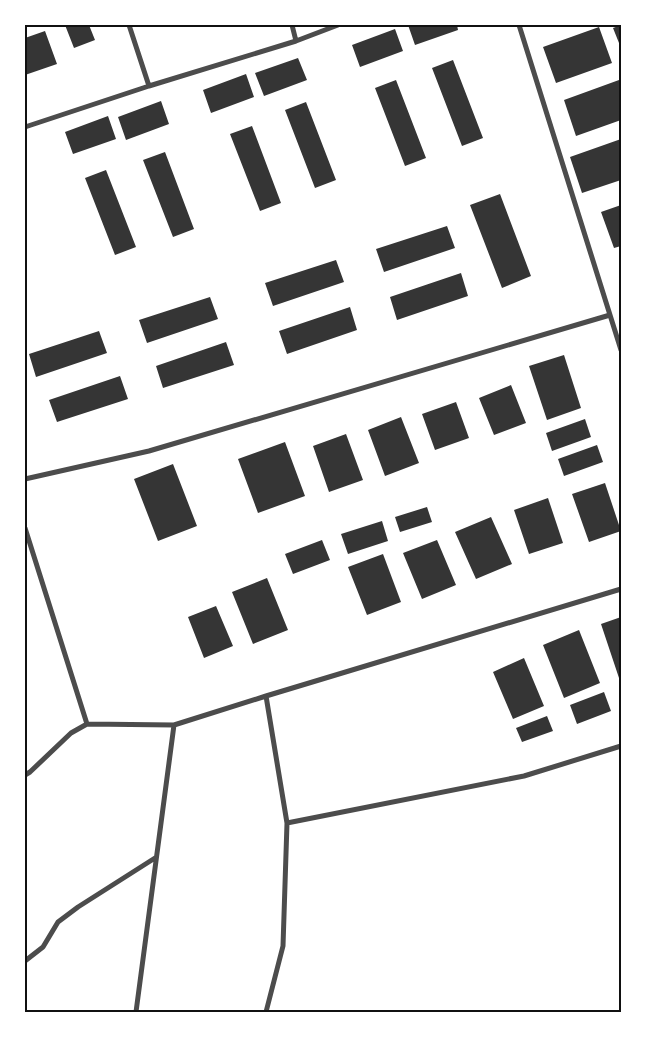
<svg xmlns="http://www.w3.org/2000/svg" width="646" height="1037" font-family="'Exo 2',sans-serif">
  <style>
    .building { fill: #353535 }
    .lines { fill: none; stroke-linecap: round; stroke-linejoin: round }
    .minor { stroke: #4c4c4c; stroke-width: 5 }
    .neatline { fill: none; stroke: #111; stroke-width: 2 }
  </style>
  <rect width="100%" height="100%" fill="#fff"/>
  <path class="building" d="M65 25H89L95 40 74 48Z
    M408 25H457L458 30 415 45Z
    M621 25V48L613 28Z
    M599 27 612 63 556 83 543 47Z
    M395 29 403 51 360 67 352 45Z
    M45 31 57 64 25 75V38Z
    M298 58 307 80 264 96 255 73Z
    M453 60 483 138 462 146 432 68Z
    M246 74 254 97 211 113 203 90Z
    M396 80 426 158 405 166 375 88Z
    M619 80 621 85V120L576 136 564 100Z
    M161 101 169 124 126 140 118 117Z
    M306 102 336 180 315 188 285 110Z
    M108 116 116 139 73 154 65 132Z
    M252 126 281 203 260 211 230 134Z
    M621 139V180L582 193 570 157Z
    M165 152 194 229 173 237 143 160Z
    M106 170 136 247 115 255 85 178Z
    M500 194 531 276 502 288 470 205Z
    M621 205V246L614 248 601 212Z
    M447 226 455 248 384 272 376 249Z
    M336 260 344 282 273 306 265 283Z
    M461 273 468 296 397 320 390 297Z
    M210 297 218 319 147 343 139 320Z
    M350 307 357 330 287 354 279 331Z
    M99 331 107 353 36 377 29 354Z
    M226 342 234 365 163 388 156 366Z
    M564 355 581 408 547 420 529 366Z
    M120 376 128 399 57 422 49 400Z
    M511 385 526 423 494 435 479 398Z
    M456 402 469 438 435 450 422 414Z
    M401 417 419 463 385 476 368 430Z
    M585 419 591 437 552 451 546 433Z
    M346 434 363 480 329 492 313 446Z
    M285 442 305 496 258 513 238 459Z
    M597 445 603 462 564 476 558 459Z
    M173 464 197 526 158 541 134 479Z
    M605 483 621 531 589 542 572 494Z
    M548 498 563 543 529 554 514 510Z
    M427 507 432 522 400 532 395 517Z
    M491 517 512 564 476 579 455 532Z
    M382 521 388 541 348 554 341 534Z
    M322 540 330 560 293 574 285 554Z
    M437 540 456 585 422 599 403 553Z
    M383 554 401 602 367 615 348 567Z
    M267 578 288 630 253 644 232 592Z
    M216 606 233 646 204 658 188 617Z
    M621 617V677L619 678 601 624Z
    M579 630 600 683 564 698 543 645Z
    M524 658 544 706 513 719 493 672Z
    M604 692 611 711 577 724 570 705Z
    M547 716 553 731 522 742 516 728Z"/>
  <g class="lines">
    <path class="minor" d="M129 25 149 86
      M292 25 296 41
      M519 25 621 350
      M25 127 149 86 296 41 338 25
      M25 479 149 451 610 315
      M25 528 87 724
      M266 696 287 823 283 946 266 1012
      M25 775 30 772 71 733 87 724 174 725 266 696 621 589
      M287 823 524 776 621 746
      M25 961 43 947 58 922 78 907 155 858
      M136 1012 174 725"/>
  </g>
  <rect width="646" height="1037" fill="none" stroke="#ffffff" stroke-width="52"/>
  <rect x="26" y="26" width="594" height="985" class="neatline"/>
</svg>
